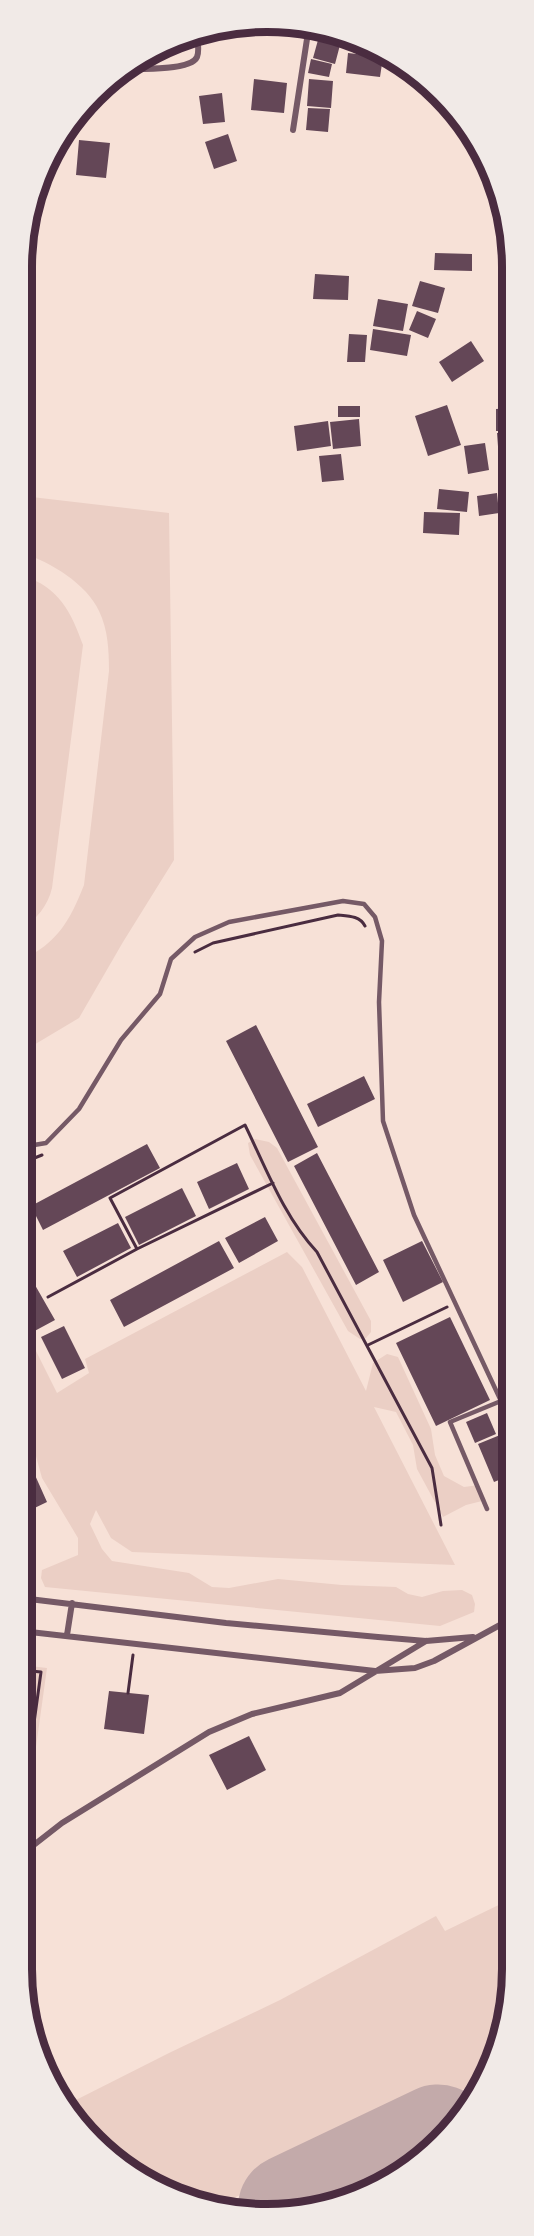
<svg xmlns="http://www.w3.org/2000/svg" width="534" height="2236" font-family="'Zilla Slab',serif">
  <style>
    .green { fill: #ebcfc5 }
    .lines { fill: none; stroke-linecap: round; stroke-linejoin: round }
    .runway { stroke: #c3aaaa; stroke-width: 111 }
    .building { fill: #644757 }
    .path { stroke: #4a2c40; stroke-width: 3 }
    .service { stroke: #755966; stroke-width: 4.5 }
    .minor { stroke: #755966; stroke-width: 6 }
    .rim { fill: none; stroke: #4a2c40; stroke-width: 8 }
  </style>
  <rect width="100%" height="100%" fill="#f7e1d7"/>
  <path class="green" d="M23 496 169 513 174 860 123 942 79 1018 22 1052V960C57 943 70 921 84 885L109 671C109 651 108 629 99 611 87 584 50 562 23 553Z
    M23 576C59 587 71 612 83 645L52 888C48 906 36 919 22 930Z
    M255 1139 269 1142 277 1148 371 1321V1332L366 1338 360 1339 348 1331 250 1155 248 1143Z
    M287 1252 302 1267 366 1391 373 1363 387 1354 398 1357 431 1429 435 1455 444 1476 464 1487 479 1485 486 1500 466 1505 443 1517 417 1469 413 1445 396 1412 374 1407 455 1565 132 1552 111 1538 96 1510 90 1524 102 1549 112 1561 189 1573 212 1587 229 1588 278 1579 342 1585 396 1587 408 1594 422 1597 443 1591 462 1590 472 1595 475 1604 474 1612 440 1626 45 1587 41 1578 42 1570 78 1555V1538L42 1478 28 1427 22 1418V1331L34 1347 57 1393 89 1373 85 1359Z
    M21 1665 47 1668 25 1826 21 1825Z
    M511 1899V2001L485 2079 217 2206 159 2190 82 2131 66 2105 169 2053 280 2000 436 1916 445 1931Z"/>
  <g class="lines">
    <path class="runway" d="M293 2209 438 2140"/>
  </g>
  <path class="building" d="M316 28 327 32 326 39 315 38Z
    M344 37 364 43 363 50 342 47Z
    M318 40 340 45 335 64 313 58Z
    M366 43 376 47 385 53 365 51Z
    M348 53 383 57 380 77 346 73Z
    M311 59 332 64 329 77 308 73Z
    M254 79 287 83 284 113 251 110Z
    M309 79 333 81 331 108 307 106Z
    M222 93 225 122 203 124 199 96Z
    M308 108 330 109 328 132 306 130Z
    M228 134 237 161 214 169 205 142Z
    M79 140 110 143 106 178 76 175Z
    M481 149 488 159 495 182 486 183Z
    M435 253 472 254V271L434 270Z
    M315 274 349 276 348 300 313 299Z
    M420 281 445 288 438 313 412 306Z
    M378 299 408 304 403 331 373 326Z
    M502 308H511V332L500 331Z
    M417 311 436 319 428 338 409 330Z
    M373 329 411 335 407 356 370 350Z
    M349 334 367 335 365 362H347Z
    M471 341 484 361 452 382 439 362Z
    M447 405 461 445 428 456 415 416Z
    M338 406H360V417H338Z
    M511 408V431H496V409Z
    M359 419 361 446 333 449 330 422Z
    M328 421 331 446 297 451 294 426Z
    M511 432V459L499 460 497 433Z
    M485 443 489 470 468 474 464 446Z
    M341 454 344 480 322 482 319 456Z
    M439 489 469 492 467 512 437 509Z
    M497 493 499 513 479 516 477 496Z
    M424 512 460 513 459 535 423 533Z
    M256 1025 318 1147 288 1162 226 1041Z
    M364 1076 375 1099 318 1127 307 1104Z
    M147 1144 160 1168 43 1230 31 1206Z
    M317 1153 379 1272 356 1285 294 1166Z
    M237 1163 249 1189 209 1209 197 1182Z
    M182 1188 196 1216 139 1245 125 1217Z
    M265 1217 278 1241 239 1263 225 1238Z
    M118 1223 131 1248 77 1277 63 1251Z
    M219 1241 234 1268 124 1327 110 1300Z
    M422 1241 443 1282 403 1302 383 1260Z
    M31 1278 55 1320 29 1334 22 1321V1284Z
    M450 1317 490 1400 436 1426 396 1343Z
    M64 1326 85 1368 62 1379 41 1337Z
    M487 1413 496 1434 475 1443 466 1422Z
    M505 1433 511 1447V1475L494 1482 478 1444Z
    M22 1446 47 1502 22 1514Z
    M511 1491V1523L507 1514 510 1512 503 1494Z
    M109 1691 149 1695 144 1734 104 1729Z
    M249 1736 266 1770 227 1790 209 1755Z"/>
  <g class="lines">
    <path class="path" d="M195 952 213 943 338 915C349 916 360 916 365 926
      M22 1163 42 1155
      M137 1249 110 1198 245 1125C266 1168 284 1217 317 1252L432 1468 441 1525
      M48 1297 137 1249 273 1183
      M368 1345 447 1307
      M128 1693 133 1655
      M21 1746 31 1748
      M21 1817 41 1672 21 1670"/>
    <path class="service" d="M22 1147 46 1143 79 1109 121 1040 160 994 171 959 195 937 229 922 343 901 364 904 375 917 382 941 379 1002 383 1121 414 1215 501 1401
      M487 1509 450 1422 501 1401 511 1424"/>
    <path class="minor" d="M123 69C137 69 191 71 197 57 200 50 197 40 197 33
      M293 130 309 26
      M21 1598 226 1623 378 1637 426 1641 473 1637
      M21 1631 375 1671 415 1668 434 1661 511 1619
      M67 1635 72 1603
      M21 1855 62 1823 209 1732 252 1714 340 1693 426 1641"/>
  </g>
  <path d="M0 0H534V2236H0ZM267 32H267A235 235 0 0 1 502 267V1969A235 235 0 0 1 267 2204H267A235 235 0 0 1 32 1969V267A235 235 0 0 1 267 32Z" fill="#f1eae7" fill-rule="evenodd"/>
  <path class="rim" d="M267 32H267A235 235 0 0 1 502 267V1969A235 235 0 0 1 267 2204H267A235 235 0 0 1 32 1969V267A235 235 0 0 1 267 32Z"/>
</svg>
